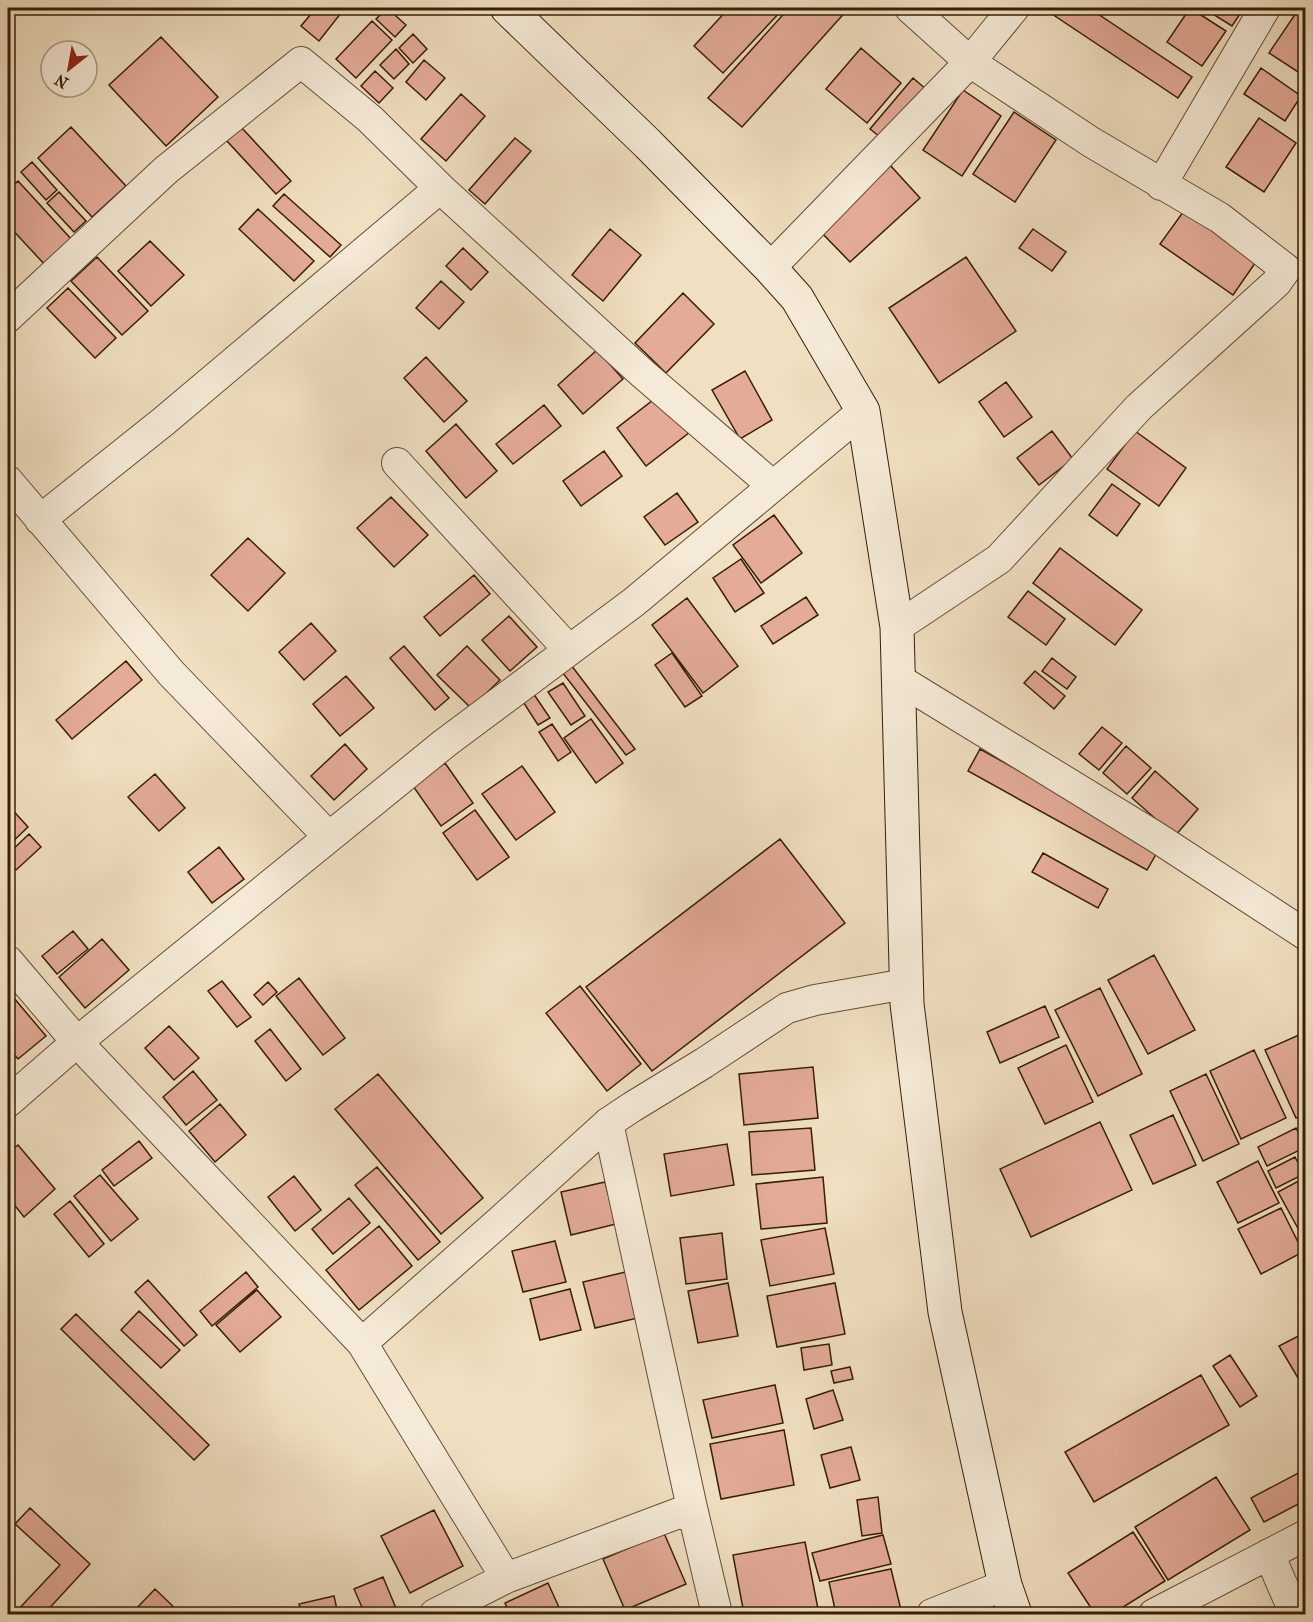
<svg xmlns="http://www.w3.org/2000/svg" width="1313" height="1622" font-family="'IM FELL French Canon',serif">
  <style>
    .building { fill: #e4ab98; stroke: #371e05; stroke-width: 1.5 }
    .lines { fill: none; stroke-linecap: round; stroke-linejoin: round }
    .minor-casing { stroke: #654e34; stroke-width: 32 }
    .secondary-casing { stroke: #371e05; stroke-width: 35 }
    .minor { stroke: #f5ead7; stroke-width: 30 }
    .secondary { stroke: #f5ead7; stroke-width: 33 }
  </style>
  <rect width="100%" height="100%" fill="#f0dfc1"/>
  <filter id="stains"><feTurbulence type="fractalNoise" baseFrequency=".00333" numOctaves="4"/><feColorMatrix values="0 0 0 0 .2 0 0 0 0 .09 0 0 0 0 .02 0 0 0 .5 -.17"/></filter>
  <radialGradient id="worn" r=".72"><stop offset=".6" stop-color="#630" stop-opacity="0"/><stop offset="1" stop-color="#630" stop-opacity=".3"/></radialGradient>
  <path class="building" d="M316 8H345L319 41 301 26Z
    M387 8 406 25 395 37 376 19Z
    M729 8H784L723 73 694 46Z
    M789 8H849L742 127 708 98Z
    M1043 8H1089L1192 77 1178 98Z
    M1190 8 1226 31 1202 66 1167 42Z
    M1203 8H1244L1232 26Z
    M1298 10 1306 16V77L1269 53Z
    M372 21 392 40 356 78 336 59Z
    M413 34 427 49 413 63 399 48Z
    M161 37 218 97 166 146 109 85Z
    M861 48 901 83 867 123 826 89Z
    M396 49 409 64 394 79 380 65Z
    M424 60 445 78 426 100 406 82Z
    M1261 68 1301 96 1285 121 1244 94Z
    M375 71 393 88 379 103 361 86Z
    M913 78 927 90 884 140 870 129Z
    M963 90 1001 116 962 176 923 150Z
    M461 94 485 116 446 161 421 139Z
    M1014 112 1056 140 1015 202 973 174Z
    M1259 118 1296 143 1264 192 1226 167Z
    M71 127 126 186 92 217 38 158Z
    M241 127 291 181 276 194 226 140Z
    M515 138 531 151 485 204 469 190Z
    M32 162 57 190 46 200 21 172Z
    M890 165 920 198 850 262 819 230Z
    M18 181 73 241 46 266 8 225V190Z
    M59 192 86 221 74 232 47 203Z
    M284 194 341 245 330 257 273 206Z
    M1186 208 1258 259 1233 295 1160 244Z
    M258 209 314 261 294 281 239 229Z
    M610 229 641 255 603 301 572 275Z
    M1033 229 1066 252 1052 271 1019 248Z
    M150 241 184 275 151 306 118 271Z
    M463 248 488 272 471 290 446 266Z
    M97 257 148 311 122 335 71 281Z
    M966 257 1016 331 939 383 889 308Z
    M441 281 464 302 439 329 416 308Z
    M68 288 116 338 95 358 47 308Z
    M683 293 714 324 666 373 635 343Z
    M597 350 623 379 583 414 558 385Z
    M426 357 467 401 444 422 404 378Z
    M745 371 772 420 740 439 712 390Z
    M1006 382 1032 417 1004 437 979 402Z
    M657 397 694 429 646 466 617 428Z
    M544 405 561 426 513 464 496 444Z
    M456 424 497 471 466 498 426 451Z
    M1052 431 1073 459 1039 485 1017 458Z
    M1135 431 1186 468 1159 506 1107 469Z
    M604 451 622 476 581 506 563 481Z
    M1112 484 1140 504 1117 536 1089 515Z
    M677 493 698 522 665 545 644 517Z
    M391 497 428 535 394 567 357 528Z
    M774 515 802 553 761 583 733 545Z
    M248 538 285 573 248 611 211 575Z
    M1060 548 1142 610 1115 645 1033 583Z
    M741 559 764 593 735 612 713 578Z
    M474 575 490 594 440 636 424 617Z
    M1028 591 1065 619 1046 645 1008 617Z
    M806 597 818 615 773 644 761 626Z
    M687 598 738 666 703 693 652 625Z
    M509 616 537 647 510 671 482 640Z
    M311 623 336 651 304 680 279 652Z
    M404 646 449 698 435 710 390 658Z
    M467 646 500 680 471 708 437 675Z
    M672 653 702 696 685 707 655 665Z
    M1052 658 1076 677 1067 689 1042 671Z
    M126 661 142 680 72 739 56 720Z
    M568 661 635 749 626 755 559 668Z
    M1035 671 1065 696 1054 709 1024 683Z
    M346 676 374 708 340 736 313 704Z
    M563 683 585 716 571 725 548 692Z
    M531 690 550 718 538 725 520 697Z
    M591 719 623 763 596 783 564 738Z
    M552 724 571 752 558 761 539 732Z
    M1102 727 1122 743 1099 770 1079 754Z
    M345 744 367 769 334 800 311 776Z
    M1126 746 1151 768 1127 794 1103 773Z
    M980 749 1159 849 1147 870 968 771Z
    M445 763 473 803 441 826 413 786Z
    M522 766 555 812 516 840 482 794Z
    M1155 771 1198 809 1175 836 1132 798Z
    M155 774 185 808 159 831 128 797Z
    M8 805 28 827 8 846Z
    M475 810 509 857 477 880 443 833Z
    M29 834 41 847 16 870 8 861V854Z
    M780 839 845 923 652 1071 586 987Z
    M219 847 244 879 212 903 188 872Z
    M1043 853 1108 889 1098 908 1032 872Z
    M73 931 88 949 57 974 42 956Z
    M102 939 129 970 85 1008 59 977Z
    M1154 955 1195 1030 1148 1054 1108 980Z
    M299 978 345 1038 323 1055 276 996Z
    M222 981 251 1017 237 1027 208 991Z
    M268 982 277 992 263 1005 254 995Z
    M580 986 641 1064 607 1091 546 1013Z
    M1100 988 1142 1074 1098 1096 1055 1010Z
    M8 991 46 1036 18 1059 8 1047Z
    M1045 1006 1059 1037 1000 1063 987 1032Z
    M169 1026 199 1058 174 1080 145 1048Z
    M270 1029 301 1069 286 1081 255 1041Z
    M1306 1032V1114L1296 1118 1265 1050Z
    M1066 1045 1093 1102 1045 1124 1018 1068Z
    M1254 1050 1286 1118 1241 1139 1210 1071Z
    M813 1067 818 1118 744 1125 739 1074Z
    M193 1071 217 1100 186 1125 163 1097Z
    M378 1074 483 1198 441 1234 335 1109Z
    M1206 1074 1239 1144 1203 1161 1170 1091Z
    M220 1104 246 1135 215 1162 189 1131Z
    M1173 1115 1196 1165 1153 1184 1130 1135Z
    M1100 1122 1132 1190 1031 1237 1000 1169Z
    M811 1128 815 1170 752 1175 749 1132Z
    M1296 1128 1306 1147 1267 1166 1258 1147Z
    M139 1141 152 1158 114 1186 102 1170Z
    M727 1144 734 1185 671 1196 664 1154Z
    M18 1145 55 1189 24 1217 8 1197V1153Z
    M1306 1149V1166L1299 1153Z
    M1295 1157 1304 1174 1276 1188 1268 1171Z
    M1258 1161 1279 1203 1238 1223 1217 1182Z
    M377 1167 440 1242 418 1260 355 1185Z
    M100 1175 138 1219 111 1241 74 1196Z
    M294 1176 321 1210 295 1231 268 1197Z
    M823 1177 827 1223 761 1229 756 1184Z
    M1306 1177V1243L1278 1192Z
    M605 1182 616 1224 571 1235 561 1192Z
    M349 1198 370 1223 333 1254 312 1229Z
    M70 1201 104 1244 89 1257 54 1214Z
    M1281 1208 1303 1252 1261 1274 1238 1229Z
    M379 1226 412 1266 359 1310 326 1270Z
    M825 1228 834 1274 770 1286 761 1240Z
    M722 1233 727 1279 686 1284 680 1238Z
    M555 1241 566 1282 523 1292 512 1251Z
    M634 1270 646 1316 595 1328 583 1282Z
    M246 1272 258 1287 212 1326 200 1311Z
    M148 1280 197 1335 184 1346 135 1292Z
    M728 1283 738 1336 698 1343 688 1291Z
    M835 1283 845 1334 777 1347 767 1296Z
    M570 1289 581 1330 540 1340 530 1299Z
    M257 1290 281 1317 240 1352 216 1325Z
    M139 1311 180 1350 161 1368 121 1330Z
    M76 1314 209 1445 194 1460 61 1329Z
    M1306 1332V1381L1301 1383 1279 1346Z
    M829 1344 832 1365 804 1370 801 1348Z
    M1230 1355 1257 1396 1240 1407 1213 1366Z
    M850 1367 853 1379 834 1383 831 1371Z
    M1201 1375 1229 1425 1094 1502 1065 1452Z
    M775 1385 783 1423 712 1438 703 1400Z
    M833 1390 843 1420 814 1429 806 1399Z
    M784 1430 794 1485 721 1499 710 1444Z
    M851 1447 860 1480 830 1488 821 1455Z
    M1306 1469V1500L1264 1522 1251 1498Z
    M1216 1477 1250 1530 1168 1580 1135 1527Z
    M878 1497 882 1533 862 1536 857 1500Z
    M30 1508 90 1564 44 1614H14L60 1565 15 1524Z
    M434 1510 463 1566 410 1593 381 1536Z
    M1133 1532 1165 1581 1112 1614H1095L1068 1573Z
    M664 1533 686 1584 625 1610 603 1559Z
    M883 1535 891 1564 820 1581 812 1553Z
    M805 1542 819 1614H744L733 1555Z
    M891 1569 901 1610 878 1614H836L829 1582Z
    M383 1577 398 1613 394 1614H365L354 1589Z
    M548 1583 562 1614H510L505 1603Z
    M155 1589 181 1614H131Z
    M334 1596 338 1614H302L299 1604Z"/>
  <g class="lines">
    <g class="minor-casing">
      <path id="minor" d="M1161 185 1265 8
        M770 268 970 62 1014 8
        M8 317 166 170 301 62 370 119 440 188
        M397 463 569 650
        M8 481 171 673 329 837
        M40 520 164 421 440 188 642 373 773 486
        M897 627 999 559 1139 407 1276 283 1286 269 1220 218 1091 142 970 62 910 8
        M898 679 1156 837 1306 935
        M8 961 77 1042 362 1343 506 1578
        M8 1102 77 1042 445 743 634 602 863 411
        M608 1123 692 1508 717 1614
        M362 1343 499 1222 608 1123 632 1107 704 1063 787 1008 815 1000 906 984
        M1269 1554 1295 1614
        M435 1614 506 1578 692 1508
        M932 1614 1005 1585
        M1154 1614 1306 1535"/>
    </g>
    <g class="secondary-casing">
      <path id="secondary" d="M507 8 648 144 770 268 797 298 863 411 897 627 907 1004 945 1312 1005 1585 1015 1614"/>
    </g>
    <use href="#minor" class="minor"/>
    <use href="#secondary" class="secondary"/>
  </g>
  <rect width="1313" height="1622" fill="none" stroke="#f0dfc1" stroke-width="30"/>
  <rect x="9" y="9" width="1295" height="1604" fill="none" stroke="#371e05" stroke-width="3"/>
  <rect x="15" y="15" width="1283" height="1592" fill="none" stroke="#371e05" stroke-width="1.5"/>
  <g transform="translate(69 69) rotate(211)"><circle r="28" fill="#f5ead7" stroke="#a99883" stroke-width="1.5"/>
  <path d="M0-4.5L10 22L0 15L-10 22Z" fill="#8f2418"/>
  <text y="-9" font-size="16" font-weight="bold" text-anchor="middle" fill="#371e05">N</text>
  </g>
  <rect width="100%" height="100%" filter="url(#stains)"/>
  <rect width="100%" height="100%" fill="url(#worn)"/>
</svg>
